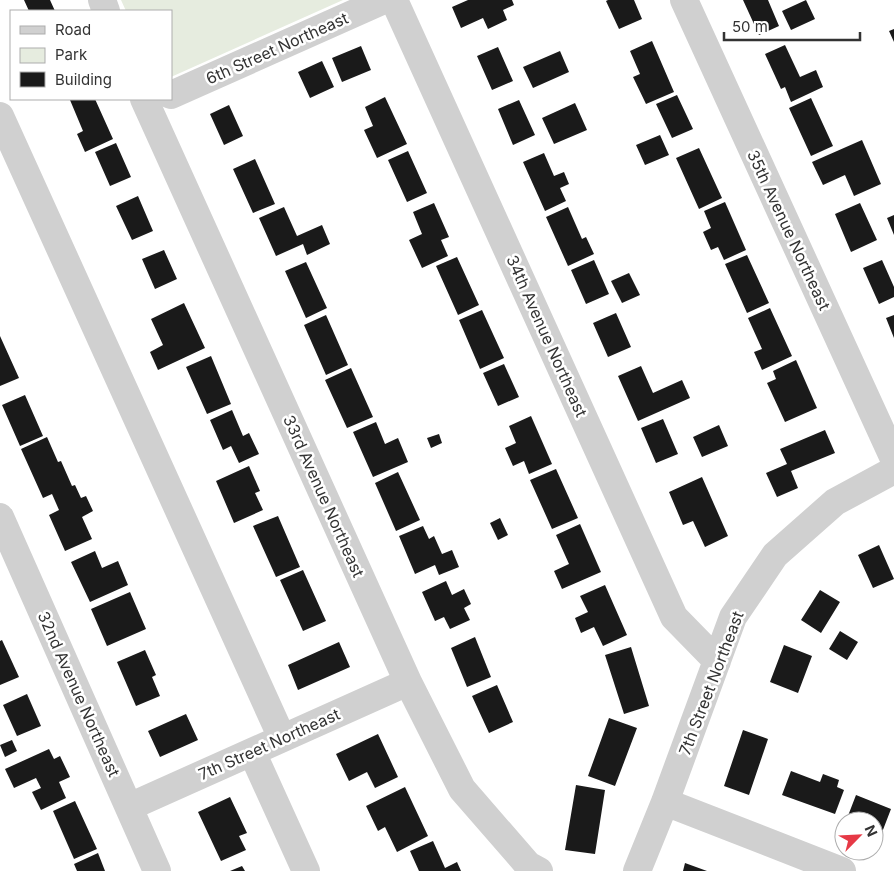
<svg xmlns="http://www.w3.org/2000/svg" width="894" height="871" font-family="Inter,sans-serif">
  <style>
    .green { fill: #e6ecdf }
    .building { fill: #1a1a1a }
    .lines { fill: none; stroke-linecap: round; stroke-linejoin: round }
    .minor { stroke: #d0d0d0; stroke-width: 28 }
    .labels { text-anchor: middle; stroke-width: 5; stroke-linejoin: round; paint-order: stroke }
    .street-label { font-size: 16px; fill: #333; stroke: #fff }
  </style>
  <rect width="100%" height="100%" fill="#fff"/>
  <path class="green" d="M121 0H343L171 77V11H126Z"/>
  <path class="building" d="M24 0H50L55 11H29Z
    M468 0H512L514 5 503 10 507 20 488 29 483 18 461 28 452 7Z
    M608 0H634L642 19 619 29 606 1Z
    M743 0H768L779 26 759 35Z
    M806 0 815 19 791 30 782 11Z
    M894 29V42L889 31Z
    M652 41 674 92 646 104 633 77 640 74 630 51Z
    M785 45 800 77 816 70 823 87 791 102 785 87 781 89 765 54Z
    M361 46 371 70 342 82 332 58Z
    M498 47 513 81 492 90 477 56Z
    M560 51 569 72 533 88 523 67Z
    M322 61 334 87 310 98 298 72Z
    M677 95 693 129 672 138 656 104Z
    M385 97 407 144 377 158 364 130 373 126 365 107Z
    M811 98 833 146 811 156 789 108Z
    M72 99H95L113 139 85 152 77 134 83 131 70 100Z
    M519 100 535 135 513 145 498 109Z
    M575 103 587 130 554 144 542 118Z
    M229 105 243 136 224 145 210 114Z
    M660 135 669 155 645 165 636 145Z
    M862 140 881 184 854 196 845 175 823 185 812 162Z
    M116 143 131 177 110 186 95 152Z
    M699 148 722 198 699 209 676 158Z
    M408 151 427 193 407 202 388 160Z
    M544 153 554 176 564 172 569 184 560 188 566 201 545 211 523 162Z
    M255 159 275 204 253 213 233 169Z
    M138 196 153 231 132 240 116 206Z
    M725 202 746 250 724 260 718 247 711 250 703 232 711 228 704 211Z
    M434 203 449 237 441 240 448 256 422 268 409 240 422 234 413 212Z
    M860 203 877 240 851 252 835 214Z
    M284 207 297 236 322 225 330 244 307 255 303 244 276 256 259 218Z
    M568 207 582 239 586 237 594 254 568 266 546 217Z
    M894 215V235L887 218Z
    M164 250 177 279 155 289 142 259Z
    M747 255 769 303 747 313 725 264Z
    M457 257 479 305 458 315 436 266Z
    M594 260 609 294 586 304 571 270Z
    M882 260 894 287V297L879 304 863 268Z
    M306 262 327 308 306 318 285 271Z
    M629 273 640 295 622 303 611 281Z
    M184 303 205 348 158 370 150 352 163 345 151 319Z
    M770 308 792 356 762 370 754 352 762 349 748 318Z
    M482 310 504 358 480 369 459 320Z
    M616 313 631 347 608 357 593 323Z
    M326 315 348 365 326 375 304 325Z
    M894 315V338L886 318Z
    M0 336 19 378 0 386Z
    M211 356 231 404 207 414 186 367Z
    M796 360 817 408 785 422 767 383 776 379 773 371Z
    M504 364 519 397 498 406 483 373Z
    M641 366 653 393 682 380 690 398 638 421 618 376Z
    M351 368 373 417 347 428 325 380Z
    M25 395 43 436 20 446 2 405Z
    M232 410 243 436 249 433 259 454 239 463 231 446 223 450 210 420Z
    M531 416 552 464 529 474 524 461 513 466 505 448 516 443 509 426Z
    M663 419 678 454 656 463 641 428Z
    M376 422 385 444 398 438 408 462 373 477 353 432Z
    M719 425 728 446 702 457 693 437Z
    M825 430 835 453 791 471 798 488 777 497 766 473 787 464 780 449Z
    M439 434 442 443 431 448 427 438Z
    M47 437 58 462 61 461 72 486 75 485 81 498 86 496 93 511 82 517 92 539 65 551 49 515 59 510 52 494 43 498 21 449Z
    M249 466 260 491 255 493 263 510 234 523 216 481Z
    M556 469 578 518 552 529 530 480Z
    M398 472 420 520 396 531 375 483Z
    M702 477 728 536 705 547 693 521 683 525 669 492Z
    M278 516 300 567 276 577 253 526Z
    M500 518 508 535 498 540 490 523Z
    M580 524 601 572 562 589 554 571 569 564 556 535Z
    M423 526 429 539 434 536 442 554 452 550 459 567 439 575 435 565 415 574 399 536Z
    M879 545 894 579 873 588 858 555Z
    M95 551 102 568 118 561 128 585 90 602 71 562Z
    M303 570 326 621 303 631 280 580Z
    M446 581 452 595 464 589 471 604 464 608 470 620 450 629 444 617 435 621 422 592Z
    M605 585 627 635 603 646 594 627 581 633 575 618 588 612 580 596Z
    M820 590 840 602 821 633 801 620Z
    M130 592 146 629 107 646 91 609Z
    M840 631 858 642 847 660 829 649Z
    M475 637 491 677 467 687 451 648Z
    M2 640 19 677 0 685V641Z
    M339 642 350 667 298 690 288 665Z
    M784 645 812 656 798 693 770 682Z
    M631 647 649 706 624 714 605 655Z
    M145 650 156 675 152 677 160 696 136 706 117 662Z
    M497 685 513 722 489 733 472 696Z
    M27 694 41 726 17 736 3 705Z
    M186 714 198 740 160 757 148 731Z
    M609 718 637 728 615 786 588 776Z
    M743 730 768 739 749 795 724 786Z
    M378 734 398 777 375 788 367 772 349 781 336 754Z
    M12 740 17 751 5 757 0 745Z
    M49 749 54 759 60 756 70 777 59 782 66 798 41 810 32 792 41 788 36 778 14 788 5 769Z
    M791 771 820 782 823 774 839 780 837 787 844 790 835 814 782 795Z
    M576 785 605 790 595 854 565 850Z
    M405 787 428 836 397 852 385 827 378 831 366 806Z
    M856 795 891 809 881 835 874 832V821H846Z
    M230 797 247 833 239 836 246 850 221 861 198 812Z
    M75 801 97 849 74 859 53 811Z
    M433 841 445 868 457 862 461 871H419L410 851Z
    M98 853 105 871H77L74 864Z
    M685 863 707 871H683Z
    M242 866 245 871H230Z"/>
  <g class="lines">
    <path class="minor" d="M102 0 106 11
      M394 0 674 617 717 661
      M684 0 894 459
      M171 95 384 0
      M144 99 408 682 462 789 528 865 539 871
      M0 116 282 738
      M0 517 157 871
      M252 752 306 871
      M665 802 842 871
      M129 807 408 682
      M637 871 665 802 733 617 775 555 835 502 894 470"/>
  </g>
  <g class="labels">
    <g class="street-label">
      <text transform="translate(277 48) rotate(-24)" y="6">6th Street Northeast</text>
      <text transform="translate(789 230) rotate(65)" y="6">35th Avenue Northeast</text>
      <text transform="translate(547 336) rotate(66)" y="6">34th Avenue Northeast</text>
      <text transform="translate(324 496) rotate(66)" y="6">33rd Avenue Northeast</text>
      <text transform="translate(711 683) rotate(-69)" y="6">7th Street Northeast</text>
      <text transform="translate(79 694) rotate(66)" y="6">32nd Avenue Northeast</text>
      <text transform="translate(269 744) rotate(-24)" y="6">7th Street Northeast</text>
    </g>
  </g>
  <rect x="10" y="10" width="162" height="90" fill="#ffffff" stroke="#adadad"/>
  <rect x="20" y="26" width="25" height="8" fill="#d0d0d0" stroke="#adadad"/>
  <text x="55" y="35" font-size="15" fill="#333333">Road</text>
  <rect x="20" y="48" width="25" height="15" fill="#e6ecdf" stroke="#adadad"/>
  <text x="55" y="60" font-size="15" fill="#333333">Park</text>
  <rect x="20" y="72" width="25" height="15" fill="#1a1a1a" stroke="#adadad"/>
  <text x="55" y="85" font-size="15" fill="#333333">Building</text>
  <g transform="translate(859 836) rotate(66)"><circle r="24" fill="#ffffff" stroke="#adadad"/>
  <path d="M0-4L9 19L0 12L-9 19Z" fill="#e63946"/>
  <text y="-8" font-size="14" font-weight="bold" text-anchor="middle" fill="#333333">N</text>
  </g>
  <path d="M724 32v8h136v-8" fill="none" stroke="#333333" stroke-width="2.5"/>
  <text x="732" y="32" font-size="15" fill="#333333" stroke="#ffffff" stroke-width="4" paint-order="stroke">50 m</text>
</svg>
